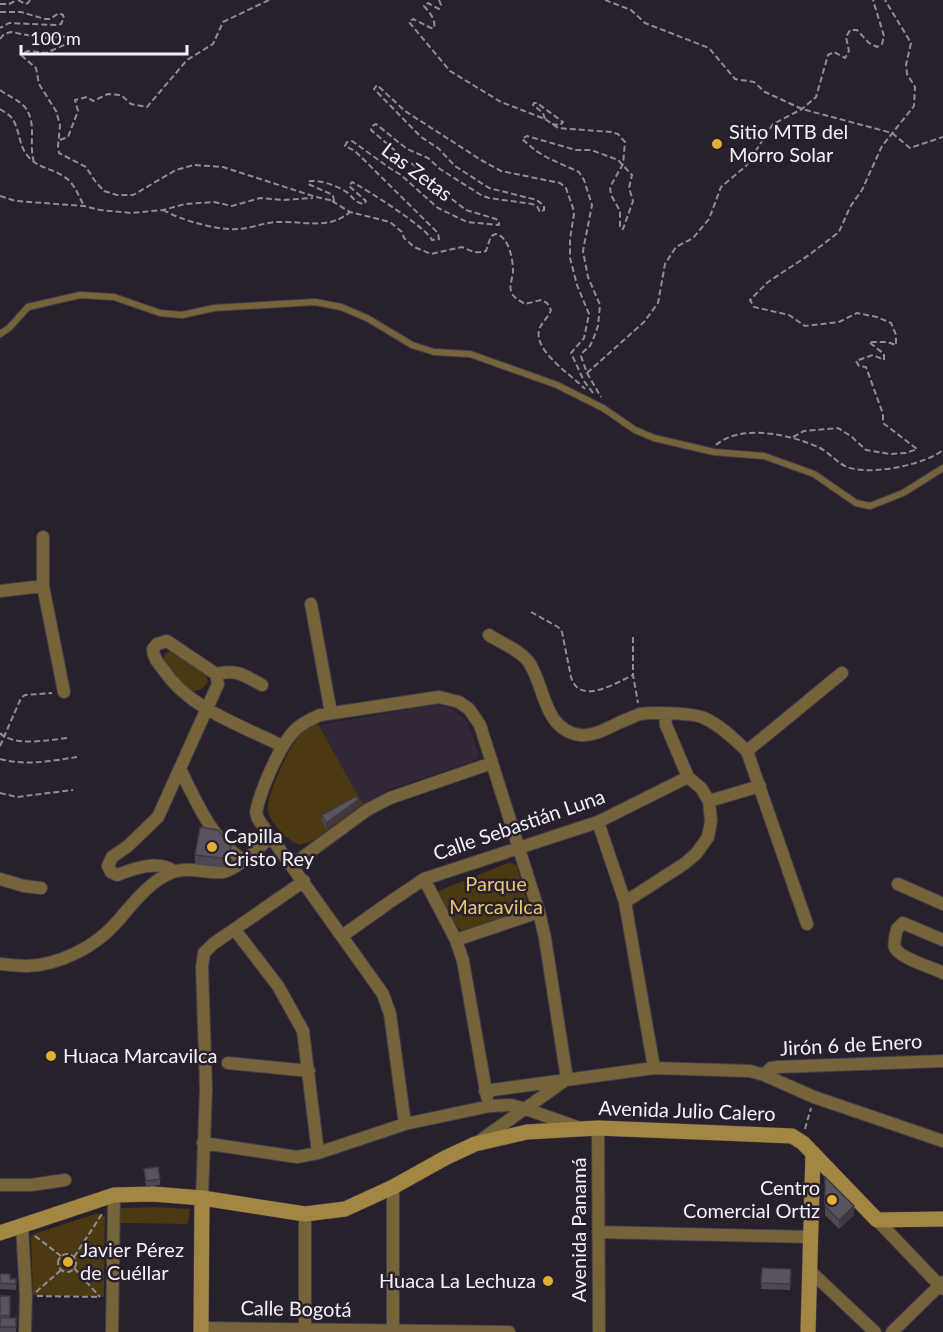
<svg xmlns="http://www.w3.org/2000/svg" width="943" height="1332" font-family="Lato,sans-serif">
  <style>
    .built { fill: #332839 }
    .green { fill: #4a3911 }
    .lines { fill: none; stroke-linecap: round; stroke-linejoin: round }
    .lane-casing { stroke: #453d49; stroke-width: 8 }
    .street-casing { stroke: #453d49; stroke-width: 14 }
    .secondary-casing { stroke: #453d49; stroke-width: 16 }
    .path { stroke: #938c96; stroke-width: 2; stroke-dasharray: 6 3; stroke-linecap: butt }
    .lane { stroke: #75633a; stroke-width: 6 }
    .street { stroke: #75633a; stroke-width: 12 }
    .secondary { stroke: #a48643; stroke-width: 15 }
    .wall { fill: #4e4752 }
    .shaded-wall { fill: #403942 }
    .building { fill: #5b525f; stroke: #403942; stroke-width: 1.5 }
    .poi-dot { fill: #e1af34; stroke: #28202c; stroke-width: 2 }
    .labels { text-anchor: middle; stroke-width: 5; stroke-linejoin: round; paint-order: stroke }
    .poi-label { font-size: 20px; fill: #f6f1f9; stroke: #28202c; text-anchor: start }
    .street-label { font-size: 20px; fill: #f6f1f9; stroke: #28202c }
    .park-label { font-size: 20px; fill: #eac575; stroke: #28202c }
  </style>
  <rect width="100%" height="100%" fill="#28202c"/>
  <path class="built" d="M437 704 452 709 468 722 479 756 474 761 390 789 363 804 319 725Z"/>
  <path class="green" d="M171 651 206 675 208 682C202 690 198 692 188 691L163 662 165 653Z
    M318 724 363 804 314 840 300 845C287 841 271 824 268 811 265 797 289 748 298 737 304 730 310 727 318 724Z
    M510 862 517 866 528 905V909L524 912 466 932 461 931 435 896 436 892Z
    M155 1207 190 1209 188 1224 119 1223 120 1208Z
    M98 1213 105 1217 104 1297 33 1295 31 1237 34 1234Z"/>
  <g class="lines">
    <g class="lane-casing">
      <path id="lane" d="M0 334 9 328 28 307 80 295 114 297 160 313 182 315 214 308 315 302 341 307 367 318 412 345 434 352 470 354 557 385 603 408 635 430 654 438 714 452 764 456 814 474 856 503 870 506 903 493 943 468"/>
    </g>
    <g class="street-casing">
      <path id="street" d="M43 537V586L64 692
        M0 591 43 586
        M311 604 331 713
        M489 635C501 643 522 651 530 664 545 688 544 730 580 735 594 737 611 726 623 721 628 719 635 716 640 714 652 712 694 713 704 718 720 725 734 739 747 751L807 924
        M262 685C244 675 236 669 216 674L167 641 157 644 153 649C153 657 158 663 163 669 189 709 241 725 282 746
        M747 751 842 673
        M180 769C196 801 212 840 243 860
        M709 801 760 786
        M598 822 625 902 654 1068
        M292 865 367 810 390 798 492 763
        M174 871C156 860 136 868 117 875L111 872 108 866 112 857 128 846 158 817 218 684 216 674
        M0 879 24 886 41 888
        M424 879 456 940 463 961 487 1097
        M898 884 943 904
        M625 902 684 864 696 854 708 837 711 821 709 801 701 788 688 777 666 725 665 714
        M235 930 278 986 303 1031 318 1153
        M342 936 387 904 424 879 598 822 688 777
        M456 940 539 912
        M943 940 903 923 897 929C896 934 893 943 895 948 901 959 932 967 943 973
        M0 964C9 965 18 966 27 966 59 965 95 947 116 923 132 905 149 881 173 872 189 866 207 874 223 872 238 869 259 847 271 837
        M228 1063 309 1071
        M764 1075 771 1068 778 1067 943 1061
        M485 1091 654 1068 750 1071 764 1075 814 1097 943 1141
        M405 1124 390 1014 383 994 258 819 256 812C261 789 279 746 295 730 302 723 311 719 320 715L439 697 459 702 469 709 480 725 539 912 545 938 567 1079 478 1142
        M598 1128 599 1332
        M203 1143 297 1157 318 1153 405 1124 490 1106 511 1105 526 1109 580 1128
        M0 1185H31L65 1180
        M393 1187V1330
        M202 1198 206 1089 202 967 204 953 213 944 304 881
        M305 1214V1329
        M877 1220 943 1289
        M22 1226 26 1296 25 1332
        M598 1232 810 1237
        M809 1270 875 1332
        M201 1328 509 1332
        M112 1332 114 1195
        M892 1332 943 1282"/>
    </g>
    <g class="secondary-casing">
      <path id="secondary" d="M0 1233 114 1195 153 1194 202 1198 305 1214 345 1209 393 1187 445 1158 475 1144 527 1132 598 1128 792 1136 803 1143 877 1220 943 1219
        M201 1332 202 1198
        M808 1332 813 1153"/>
    </g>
    <path class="path" d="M18 0 25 4 28 3 30 0
      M439 0 441 5 439 9 428 3 424 6C429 12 436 19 434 28H431L413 19 409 22 450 71 501 102 545 119 558 128 611 132 618 134 625 142 623 164 610 187 611 195 620 211V228L623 229 633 201 629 188 632 175 618 160 591 150H576L527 136 522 139 536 151 548 158 579 172 584 180 592 205 583 251 588 277 600 305 598 326 594 337 590 346 583 352 581 356 587 373 601 397
      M605 0 631 10 645 23 709 48 735 79 754 82 765 92 802 109 892 133 910 148 943 137
      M0 4H9L17 0
      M0 12H21L45 19H50L59 13 63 15 64 18 61 24 55 25 9 23 0 28
      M0 39 4 34 11 32 43 38 73 36 71 42 46 53 28 51 24 53 22 56 36 68 39 84 56 111 60 125 58 147 59 153 86 167 95 181 104 191 117 195H133L176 170 194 165 223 167 316 197 334 201 333 195 308 184 310 181C321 180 338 186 348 193 353 198 356 203 364 204L366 201 349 186 352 182C367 190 426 227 432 240L439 239 438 233 355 151 345 146 347 142 352 141 391 169 401 175 438 208 467 222 499 225V222L496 219 466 210 440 190 421 170 405 159 371 130 372 126 376 124 407 149 428 158 440 169 481 195 489 198 532 204 537 206 540 212 544 210V206L537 200 489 188 455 166 438 148 421 137 374 89 377 85 405 111 481 160 501 171 560 183 566 188 573 208 574 214 570 239V258L577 285 589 314 584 338 571 353 584 381 593 393
      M0 90C8 96 17 99 24 106 38 122 28 144 34 162
      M0 109C3 111 8 114 11 117 20 128 18 144 27 155 36 168 52 168 63 176 74 182 78 195 84 206
      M545 119 543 113 533 105 534 103H537L563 122 560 125 552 124
      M60 140 68 137 78 111 75 100 87 97 93 101 108 94 121 95 131 104 147 107 187 60 213 44 223 22 269 0
      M0 196 16 201 84 206 100 210 131 213 163 210 185 204 214 202 232 206 260 198 283 200 313 198
      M332 201 350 212 390 222 402 232 404 238 414 247 431 254 462 247C471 251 476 254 486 251L491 236 496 234C509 237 513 259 513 271 513 278 509 284 511 291 513 298 519 300 525 304L541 300 547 303 551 310C548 318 541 323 539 330 534 352 572 375 585 389
      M163 210C181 220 218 231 239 229 252 228 266 222 279 222 305 221 329 230 350 212
      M884 360V354L869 342H887L896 345V335L891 323 877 317 857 313 839 322 805 326 789 315 754 307 750 300 768 282 809 255 839 232 850 207 862 190 882 146 914 106 915 87 907 74 906 65 911 43 885 0
      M587 373 644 322 658 303 665 264 676 247 693 238 709 219 721 187 746 166 773 124 802 109 816 97 828 55 834 52 845 58 849 51 846 37 850 30H857L869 43 877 47 882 44 884 36 873 0
      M793 437 804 431 838 428 852 437 866 450 890 454 906 453 917 449 883 423V414L866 367 859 366 856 361 873 355 884 360
      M716 445C741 423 793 435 820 448 830 453 837 463 847 467 870 476 924 465 943 450
      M531 612 558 627 562 632 571 677C579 706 616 683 633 675
      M633 637V675L638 703
      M0 733C14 747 49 740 67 738
      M0 746 21 698 25 695 52 693
      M0 759C26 766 51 761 77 757
      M0 793 17 797 73 790
      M805 1129 811 1108
      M35 1236 61 1256
      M58 1263a9 9 0 1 1 18 0a9 9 0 1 1-18 0Z
      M74 1257 102 1214
      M74 1268 100 1297
      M36 1292 61 1270
      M37 1296 100 1297"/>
    <use href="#lane" class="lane"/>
    <use href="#street" class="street"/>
    <use href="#secondary" class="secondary"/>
  </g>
  <path class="wall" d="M358 806 326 829 322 821V815Z
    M195 855H231L228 868 195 864Z
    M144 1169 160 1179V1185L146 1187Z
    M825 1177 854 1215 839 1229 825 1215Z
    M762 1268 791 1269 790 1290 761 1289Z
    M0 1274 10 1279H16V1290L0 1289Z
    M0 1296H10V1318H16V1332H0Z"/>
  <path class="shaded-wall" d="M358 800V806L326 829V823Z
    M231 846V855L228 868V859Z
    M854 1206V1215L839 1229V1220Z"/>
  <path class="building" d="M356 796 358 800 326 823 322 815Z
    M200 827 218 830 231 846 228 859 195 855Z
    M158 1167 160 1179 146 1181 144 1169Z
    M825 1177 854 1206 839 1220 825 1206Z
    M762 1268 791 1269 790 1284 761 1283Z
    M0 1274H10V1279H16V1284L0 1283Z
    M0 1296H10V1315L0 1316Z
    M0 1318H16V1327H0Z"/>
  <g class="poi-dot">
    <circle cx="717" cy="144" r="6"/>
    <circle cx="212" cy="847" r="6"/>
    <circle cx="51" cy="1056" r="6"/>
    <circle cx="832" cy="1200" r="6"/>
    <circle cx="68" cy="1262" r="6"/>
    <circle cx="548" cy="1281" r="6"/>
  </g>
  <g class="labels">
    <g class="poi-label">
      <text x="729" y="139">Sitio MTB del<tspan x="729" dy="23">Morro Solar</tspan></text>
      <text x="224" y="843">Capilla<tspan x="224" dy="23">Cristo Rey</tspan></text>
      <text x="63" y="1063">Huaca Marcavilca</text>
      <text x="820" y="1195" text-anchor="end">Centro<tspan x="820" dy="23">Comercial Ortiz</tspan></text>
      <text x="80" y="1257">Javier Pérez<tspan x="80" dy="23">de Cuéllar</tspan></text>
      <text x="536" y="1288" text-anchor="end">Huaca La Lechuza</text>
    </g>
    <g class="street-label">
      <text transform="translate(417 172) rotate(37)" y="7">Las Zetas</text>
      <text transform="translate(519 825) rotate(-19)" y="7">Calle Sebastián Luna</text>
      <text transform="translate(851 1045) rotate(-3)" y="7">Jirón 6 de Enero</text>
      <text transform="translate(687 1111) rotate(2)" y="7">Avenida Julio Calero</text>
      <text transform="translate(579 1230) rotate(-90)" y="7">Avenida Panamá</text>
      <text transform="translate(296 1309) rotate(1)" y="7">Calle Bogotá</text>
    </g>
    <g class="park-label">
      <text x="496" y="891">Parque<tspan x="496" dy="23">Marcavilca</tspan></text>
    </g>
  </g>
  <path d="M21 45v9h166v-9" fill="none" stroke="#f6f1f9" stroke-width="3"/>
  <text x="30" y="45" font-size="18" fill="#f6f1f9" stroke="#28202c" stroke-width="4.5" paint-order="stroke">100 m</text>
</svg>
